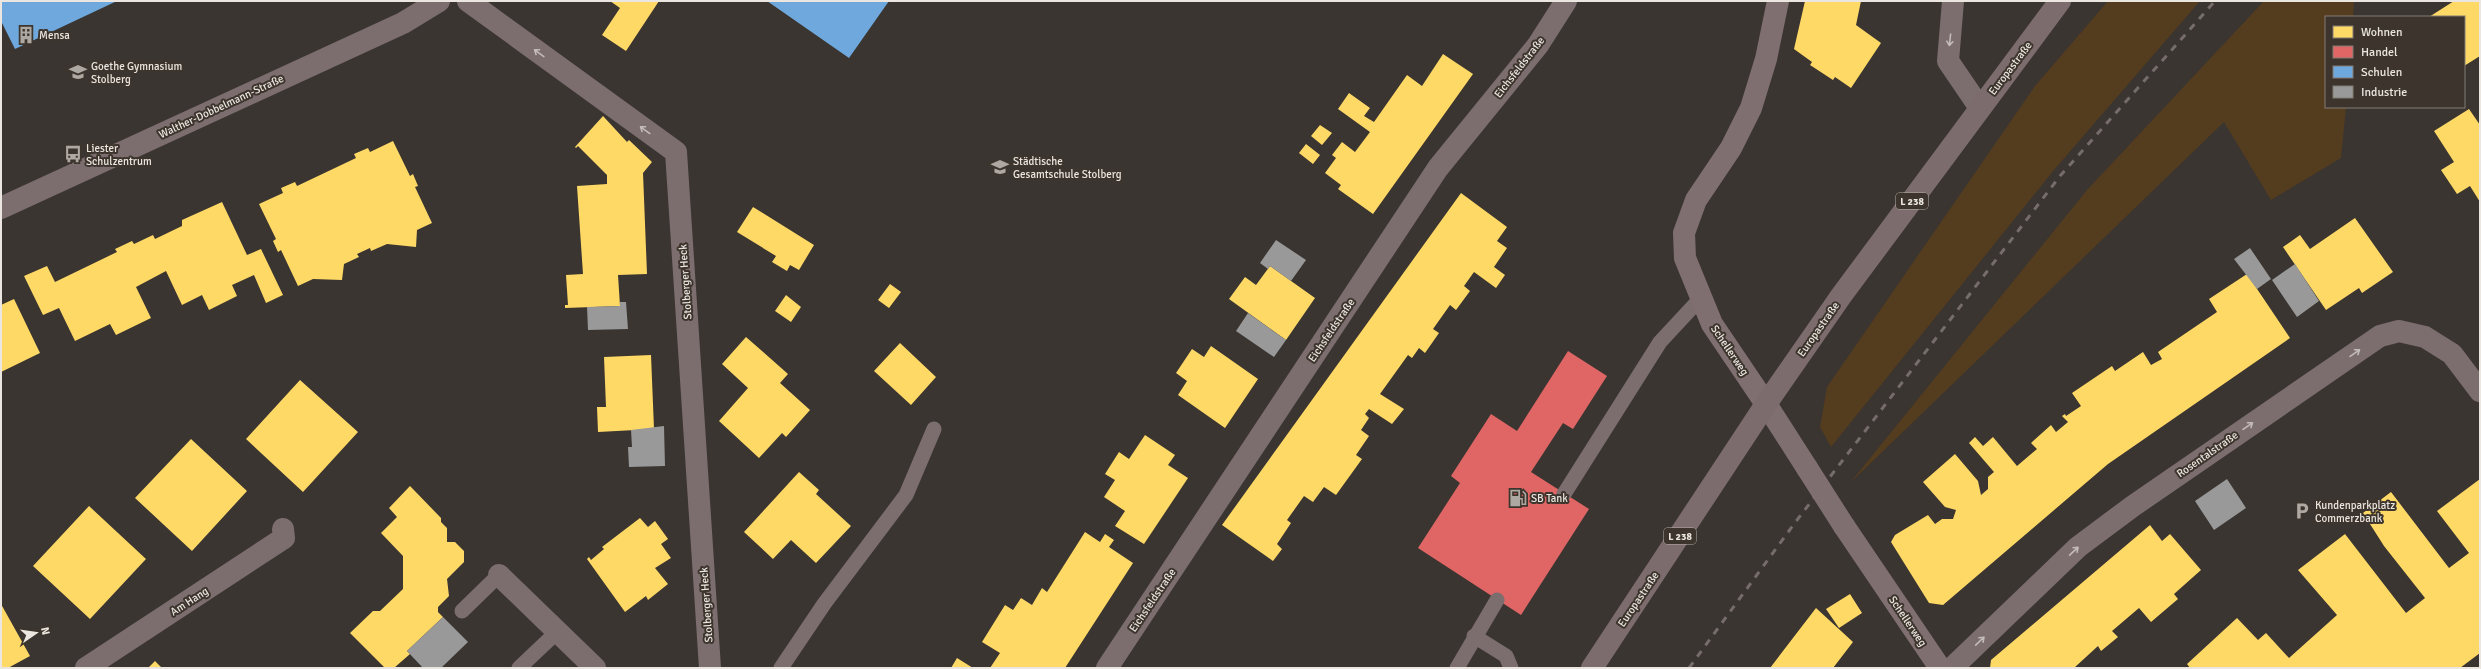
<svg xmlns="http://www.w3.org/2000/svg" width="2481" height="669" font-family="Signika,sans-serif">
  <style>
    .green { fill: #543c1f }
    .homes { fill: #ffd966 }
    .shops { fill: #e06666 }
    .schools { fill: #6fa8dc }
    .industry { fill: #999 }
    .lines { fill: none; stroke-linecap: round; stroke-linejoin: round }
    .lane { stroke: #7c6d6f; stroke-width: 15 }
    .street { stroke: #7c6d6f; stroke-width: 22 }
    .secondary { stroke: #806f71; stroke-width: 22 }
    .primary { stroke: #7d6c6d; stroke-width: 22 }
    .rail { stroke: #766c6c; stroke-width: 3; stroke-dasharray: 7 7; stroke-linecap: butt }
    .secondary-bridge { stroke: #806f71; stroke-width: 22 }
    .oneway { stroke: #c4bcb8 }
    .labels { text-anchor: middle; stroke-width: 4; stroke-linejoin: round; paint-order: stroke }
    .shield { fill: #3d352d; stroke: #b7b1aa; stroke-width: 1 }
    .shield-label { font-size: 10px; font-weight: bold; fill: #ebe6e0 }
    .poi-label { font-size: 11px; fill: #ebe6e0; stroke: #3d352d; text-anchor: start }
    .street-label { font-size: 11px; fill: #ebe6e0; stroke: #3d352d }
  </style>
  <rect width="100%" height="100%" fill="#3a3530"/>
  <path class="green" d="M2108 1H2200L2054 170 1831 447 1820 427 1827 387 2035 86Z
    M2264 1H2354L2353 17H2326V107H2346L2341 158 2271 200 2224 122 1850 483 2087 190Z"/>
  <path class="homes" d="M610 1H659L626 51 602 35 620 8Z
    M1805 1H1861L1856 25 1881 43 1851 88 1835 77 1833 80 1810 65 1812 62 1794 49Z
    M2454 1H2480V56L2464 66V17H2429Z
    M1443 54 1473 74 1373 214 1338 189 1341 185 1325 173 1336 158 1332 155 1342 142 1355 152 1370 132 1338 109 1349 93 1370 108 1364 116 1374 122 1407 75 1422 86Z
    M2469 109 2480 125V202L2470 186 2457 194 2441 170 2454 162 2434 131Z
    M603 116 627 142 629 140 652 162 643 173 647 274 618 275 620 306 565 308V305H568L566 275 583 274 577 186 607 184V175L578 146 576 148 575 147Z
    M1320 125 1332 133 1322 145 1311 136Z
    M393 141 410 176 413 174 418 186 415 187 432 223 417 230 416 247 387 244 371 251 370 248 357 254 359 257 344 264 342 280 313 279 298 286 281 250 278 252 273 241 276 239 259 204 283 193 281 188 295 182 297 186 356 158 354 154 368 148 370 152Z
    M1306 144 1320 155 1313 164 1299 153Z
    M1461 193 1507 227 1497 241 1507 248 1494 267 1505 275 1496 288 1474 272 1464 286 1470 291 1456 310 1450 305 1433 329 1439 333 1425 353 1419 348 1412 358 1408 355 1380 394 1404 409 1392 424 1369 409 1365 414 1369 418 1361 430 1369 436 1356 455 1362 459 1336 495 1324 487 1313 502 1304 496 1287 520 1291 523 1277 544 1282 549 1273 561 1222 525Z
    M222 202 247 255 261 249 283 295 266 303 254 275 232 285 237 296 209 310 202 295 182 305 166 271 136 287 151 318 116 335 110 324 75 341 59 308 43 315 24 276 47 266 55 282 117 252 115 249 132 241 134 244 153 235 155 239 182 226V220Z
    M753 207 814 245 799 270 790 265 787 271 772 262 776 256 737 232Z
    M2355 218 2393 272 2362 293 2359 288 2326 310 2283 247 2300 235 2310 249Z
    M1270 266 1315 298 1286 340 1229 299 1245 277 1256 285Z
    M2247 274 2290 338 2108 464 1943 605 1929 603 1891 542 1895 535 1928 515 1935 524 1942 519H1953L1956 510 1945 507 1923 482 1955 454 1978 481 1981 495 1988 489V477L1994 472 1969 443 1975 437 1983 446 1993 437 2017 466 2037 449 2031 443 2051 425 2056 432 2068 422 2062 416 2065 414 2066 416 2081 406 2072 393 2112 366 2115 371 2143 352 2151 365 2162 359 2158 352 2217 312 2209 299Z
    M890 284 901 292 889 308 878 300Z
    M786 295 801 307 791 322 775 311Z
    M14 299 40 353 1 372V305Z
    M746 337 788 374 780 383 810 410 786 437 782 433 759 458 719 421 748 388 722 364Z
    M900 343 936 377 911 405 874 371Z
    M1211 346 1258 379 1225 428 1178 395 1187 381 1176 373 1192 349 1204 357Z
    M651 355 654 429 598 432 597 407H606L604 357Z
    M300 380 358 432 303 492 246 439Z
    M1145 435 1175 455 1168 465 1188 478 1144 544 1115 526 1125 511 1104 497 1115 480 1105 474 1119 452 1129 459Z
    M191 439 247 491 192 551 135 498Z
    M799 472 819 490 816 494 851 526 816 563 791 540 773 559 744 532Z
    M2480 479V653L2460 668H2190L2187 664 2237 618 2258 640 2266 633 2289 658 2337 615 2298 570 2345 534 2406 613 2425 598 2384 546 2363 513 2391 492 2449 568 2469 553 2437 511Z
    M410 486 441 518V522L447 528V542H455L464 551V562L447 579 449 596 438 607V612L443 617 407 651 410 654 394 668H385L350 633 373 611H380L403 589V556L381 533 397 517 389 508Z
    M89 506 146 559 90 619 33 566Z
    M640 518 648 527 655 521 668 539 661 544 671 558 655 568 668 584 648 600 646 596 625 612 587 559 589 557 591 560 604 549 602 547Z
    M2150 525 2162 541 2170 534 2201 570 2174 594 2178 599 2151 622 2139 608 2112 631 2118 637 2101 651 2098 646 2074 668H1990L1991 660Z
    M1085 532 1100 542 1105 534 1114 540 1109 547 1133 563 1065 668H990L1000 653 982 642 1005 605 1013 610 1021 598 1032 605 1042 588 1047 592Z
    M1850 594 1862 613 1839 628 1826 609Z
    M1 604 30 656 8 668H1Z
    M1816 608 1853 642 1833 668H1770Z
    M957 658 973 668H951Z
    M155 661 162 668H148Z"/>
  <path class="shops" d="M1568 351 1607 376 1573 429 1563 423 1531 472 1589 509 1521 615 1418 548 1460 483 1451 476 1491 414 1517 431Z"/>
  <path class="schools" d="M1 1H117L15 49 1 21Z
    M767 1H889L849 58Z"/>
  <path class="industry" d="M1276 240 1306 260 1291 281 1270 266 1268 269 1260 263Z
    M2250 248 2271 279 2257 289 2234 259Z
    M2295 264 2319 301 2297 317 2272 280Z
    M620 302H626L628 329 588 330 587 307 620 306Z
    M1248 313 1286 340 1274 357 1236 331Z
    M664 426 665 466 629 467 628 447H632L631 430Z
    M2227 479 2246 508 2214 530 2195 501Z
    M443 617 468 642 441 668H423L407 651Z"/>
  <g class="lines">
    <path class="lane" d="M1564 494 1660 342 1700 299
      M462 611 499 575
      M1474 636 1506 656 1511 668
      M519 668 557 632
      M781 668 824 604 906 495 934 429
      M1457 668 1497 600"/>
    <path class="street" d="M468 1 676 152 710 668
      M1953 1 1948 61 1980 108
      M1 208 403 23 439 1
      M499 575 595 668
      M86 668 284 538 283 529
      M1107 668 1438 168 1538 45 1566 1
      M1952 668 2078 547 2133 506 2380 336 2399 331 2425 337 2452 354 2480 391"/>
    <path class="secondary" d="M1778 1 1766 59 1751 108 1731 148 1696 200 1684 233 1685 258 1712 324 1766 404 1807 468
      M1844 526 1940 668"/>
    <path class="primary" d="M1592 668 1766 404 1841 296 2060 1"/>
    <path class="rail" d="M1689 668 1794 524 2060 176 2215 1"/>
    <path class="secondary-bridge" d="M1807 468 1844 526"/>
  </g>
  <defs><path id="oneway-shaft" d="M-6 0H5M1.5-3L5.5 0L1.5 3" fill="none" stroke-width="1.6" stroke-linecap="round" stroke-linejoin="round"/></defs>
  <g class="oneway">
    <use href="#oneway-shaft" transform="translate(1950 40) rotate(96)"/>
    <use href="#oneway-shaft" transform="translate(539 53) rotate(-144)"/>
    <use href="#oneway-shaft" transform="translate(645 130) rotate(-144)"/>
    <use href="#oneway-shaft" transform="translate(2355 353) rotate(-35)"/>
    <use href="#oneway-shaft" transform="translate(2248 426) rotate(-35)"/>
    <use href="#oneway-shaft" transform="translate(2074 551) rotate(-43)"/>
    <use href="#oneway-shaft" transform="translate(1980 641) rotate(-44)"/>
  </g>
  <defs>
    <g id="building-bare" transform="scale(1.38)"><path d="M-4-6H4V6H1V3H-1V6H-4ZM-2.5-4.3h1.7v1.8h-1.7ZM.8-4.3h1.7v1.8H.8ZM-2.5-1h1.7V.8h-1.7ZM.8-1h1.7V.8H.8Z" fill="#ada8a2" stroke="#3d352d" stroke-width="2.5" paint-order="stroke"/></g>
    <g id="school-bare" transform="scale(1.38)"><path d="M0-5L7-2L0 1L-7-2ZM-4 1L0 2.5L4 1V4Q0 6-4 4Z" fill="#ada8a2" stroke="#3d352d" stroke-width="2.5" paint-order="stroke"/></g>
    <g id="bus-bare" transform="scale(1.38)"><path d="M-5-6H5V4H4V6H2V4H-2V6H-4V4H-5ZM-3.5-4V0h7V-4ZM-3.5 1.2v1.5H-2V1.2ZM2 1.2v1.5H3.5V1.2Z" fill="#ada8a2" stroke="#3d352d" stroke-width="2.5" paint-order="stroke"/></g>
    <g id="fuel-bare" transform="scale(1.38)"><path d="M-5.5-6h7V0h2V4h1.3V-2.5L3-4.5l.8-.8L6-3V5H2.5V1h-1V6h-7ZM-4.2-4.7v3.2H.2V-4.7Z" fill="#ada8a2" stroke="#3d352d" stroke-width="2.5" paint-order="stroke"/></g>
    <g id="parking-bare" transform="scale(1.38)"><path d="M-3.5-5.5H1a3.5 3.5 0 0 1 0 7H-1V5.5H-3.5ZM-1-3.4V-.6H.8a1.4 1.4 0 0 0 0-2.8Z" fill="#ada8a2" stroke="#3d352d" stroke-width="2.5" paint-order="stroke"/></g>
  </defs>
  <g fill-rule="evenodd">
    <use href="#building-bare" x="26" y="35"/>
    <use href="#school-bare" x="78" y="72"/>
    <use href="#bus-bare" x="73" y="154"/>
    <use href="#school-bare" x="1000" y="167"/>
    <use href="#fuel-bare" x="1518" y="498"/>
    <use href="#parking-bare" x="2302" y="511"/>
  </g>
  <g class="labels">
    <g class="shield">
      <rect x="1896" y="193" width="32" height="16" rx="3"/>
      <rect x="1664" y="528" width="32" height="16" rx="3"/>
    </g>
    <g class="shield-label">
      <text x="1912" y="205">L 238</text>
      <text x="1680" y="540">L 238</text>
    </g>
    <g class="poi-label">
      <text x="39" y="39">Mensa</text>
      <text x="91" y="70">Goethe Gymnasium<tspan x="91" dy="13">Stolberg</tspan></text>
      <text x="86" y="152">Liester<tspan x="86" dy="13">Schulzentrum</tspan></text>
      <text x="1013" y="165">Städtische<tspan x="1013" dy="13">Gesamtschule Stolberg</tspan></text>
      <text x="1531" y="502">SB Tank</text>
      <text x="2315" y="509">Kundenparkplatz<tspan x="2315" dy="13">Commerzbank</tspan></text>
    </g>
    <g class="street-label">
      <text transform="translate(1519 67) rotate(-52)" y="4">Eichsfeldstraße</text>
      <text transform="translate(2010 68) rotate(-53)" y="4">Europastraße</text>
      <text transform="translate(221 106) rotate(-25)" y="4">Walther-Dobbelmann-Straße</text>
      <text transform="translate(685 282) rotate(-94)" y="4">Stolberger Heck</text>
      <text transform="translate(1818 329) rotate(-55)" y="4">Europastraße</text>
      <text transform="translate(1331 330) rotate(-56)" y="4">Eichsfeldstraße</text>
      <text transform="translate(1730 350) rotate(56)" y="4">Schellerweg</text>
      <text transform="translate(2207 454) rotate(-35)" y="4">Rosentalstraße</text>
      <text transform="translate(1638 599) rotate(-56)" y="4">Europastraße</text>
      <text transform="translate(1152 600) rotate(-56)" y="4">Eichsfeldstraße</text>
      <text transform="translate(189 601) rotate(-33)" y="4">Am Hang</text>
      <text transform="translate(706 605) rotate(-94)" y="4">Stolberger Heck</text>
      <text transform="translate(1908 621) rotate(56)" y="4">Schellerweg</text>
    </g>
  </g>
  <rect width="2481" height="669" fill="none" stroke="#ebe6e0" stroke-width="4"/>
  <rect x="2325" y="16" width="140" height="92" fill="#3d352d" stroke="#837c75"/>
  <rect x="2333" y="26" width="20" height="12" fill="#ffd966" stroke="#837c75"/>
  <text x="2361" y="36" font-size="12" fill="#ebe6e0">Wohnen</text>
  <rect x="2333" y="46" width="20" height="12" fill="#e06666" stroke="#837c75"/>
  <text x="2361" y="56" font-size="12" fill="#ebe6e0">Handel</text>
  <rect x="2333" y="66" width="20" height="12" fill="#6fa8dc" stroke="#837c75"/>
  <text x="2361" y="76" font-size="12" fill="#ebe6e0">Schulen</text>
  <rect x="2333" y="86" width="20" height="12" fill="#999999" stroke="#837c75"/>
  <text x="2361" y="96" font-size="12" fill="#ebe6e0">Industrie</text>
  <g transform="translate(36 633) rotate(77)" stroke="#3d352d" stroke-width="3" paint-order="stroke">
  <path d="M0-3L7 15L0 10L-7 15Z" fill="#ebe6e0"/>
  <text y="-6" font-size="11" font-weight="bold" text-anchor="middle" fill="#ebe6e0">N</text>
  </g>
</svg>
